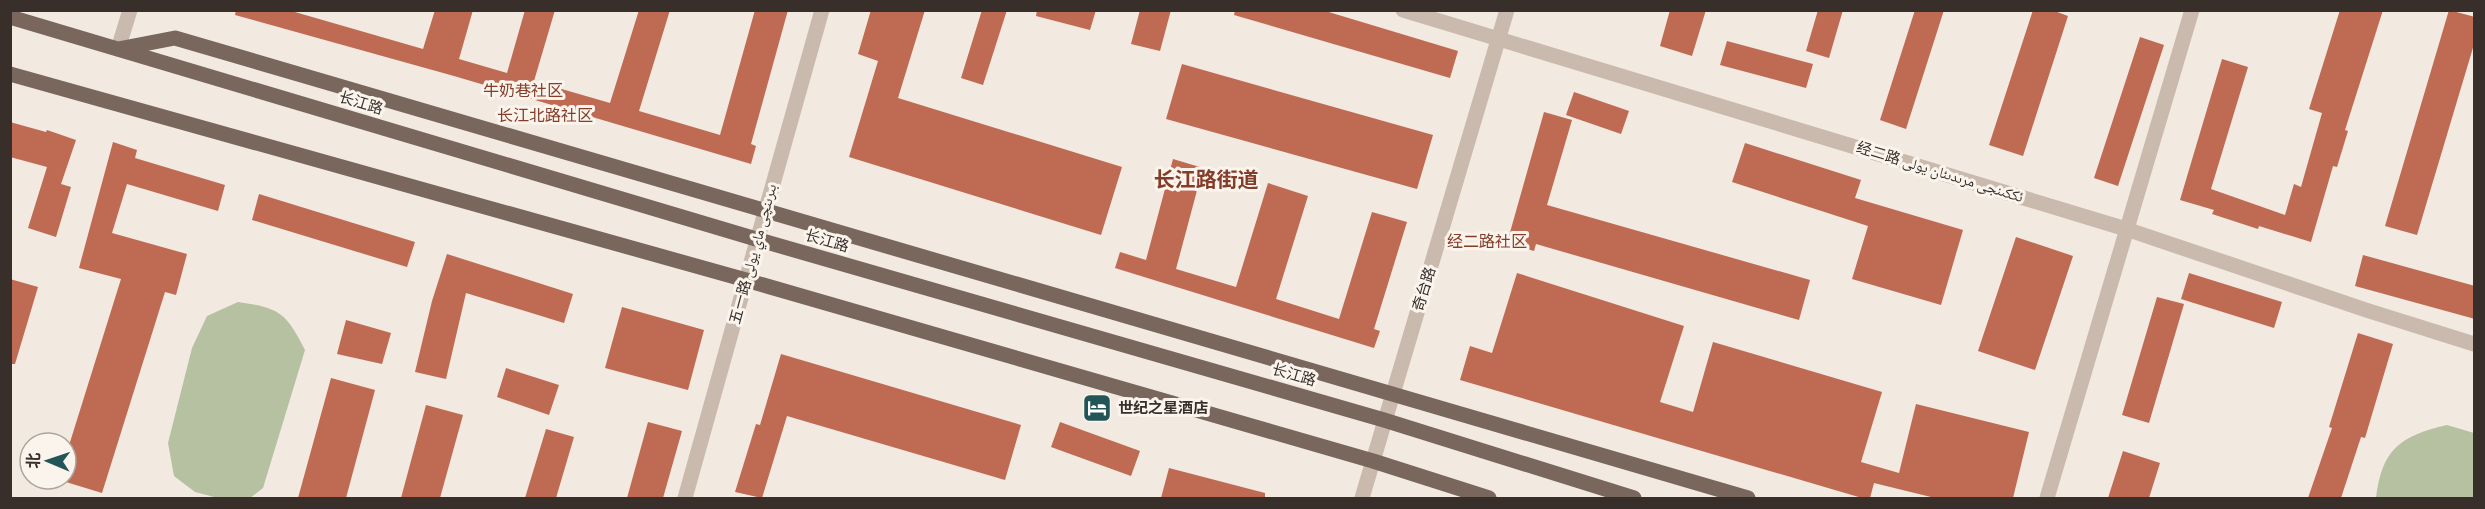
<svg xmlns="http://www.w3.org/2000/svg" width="2485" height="509" font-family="Overpass,'Noto Naskh Arabic','Noto Sans SC',sans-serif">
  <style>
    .green { fill: #b6c1a1 }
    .building { fill: #bf6a52 }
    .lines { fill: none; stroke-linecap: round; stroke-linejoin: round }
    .minor { stroke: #cab9ad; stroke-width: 15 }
    .tertiary { stroke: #cab9ad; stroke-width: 15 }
    .primary { stroke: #79665d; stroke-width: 15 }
    .labels { text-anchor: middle; stroke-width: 6; stroke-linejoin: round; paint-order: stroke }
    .street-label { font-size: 15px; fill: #382f2b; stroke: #faf4ed }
    .poi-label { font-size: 15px; font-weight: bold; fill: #382f2b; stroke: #faf4ed; text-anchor: start }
    .neighbourhood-label { font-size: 16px; fill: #833d29; stroke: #faf4ed }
    .district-label { font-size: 21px; font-weight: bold; fill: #833d29; stroke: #faf4ed }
  </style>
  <rect width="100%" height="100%" fill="#f2e9e1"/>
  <path class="green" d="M238 302C280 308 286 313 305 350L263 488 250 498H218L195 492 174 476 168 443 192 348 207 316Z
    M2447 425 2474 433V498H2376C2382 449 2400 436 2447 425Z"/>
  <path class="building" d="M236 10H288L423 49 435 10H473L459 59 507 73 525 10H555L534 81 610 103 639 10H670L639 111 720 135 755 10H788L751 144 756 146 751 164 454 76 235 15Z
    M871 10H925L898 98 1122 167 1101 235 849 157 878 61 858 54Z
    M982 10H1007L983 85 961 78Z
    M1037 10H1096L1090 30 1036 16Z
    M1140 10H1171L1160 51 1131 44Z
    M1235 10H1322L1458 51 1450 78 1234 15Z
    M1670 10H1706L1692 56 1660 46Z
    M1818 10H1843L1829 58 1806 51Z
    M1915 10H1944L1906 129 1880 120Z
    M2033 10H2052L2068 16 2023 156 1989 145Z
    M2340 10H2383L2345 130 2348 131 2337 167 2333 166 2311 242 2259 226 2258 229 2212 214 2214 210 2180 200 2222 59 2248 67 2211 189 2285 215 2294 184 2301 187 2322 113 2309 109Z
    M2449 10 2475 17V41L2417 235 2385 226Z
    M2140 37 2164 45 2118 186 2094 178Z
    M1727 41 1813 64 1806 88 1720 65Z
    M1182 64 1433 135 1417 189 1166 119Z
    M1574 92 1629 111 1621 134 1566 115Z
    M1544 112 1572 120 1547 205 1810 280 1799 320 1536 244 1534 251 1507 243Z
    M10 122 46 132 47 130 76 140 61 184 71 187 56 237 28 228 47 167 10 157Z
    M113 142 137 150 135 158 225 185 218 211 127 184 112 233 187 254 176 295 165 292 102 493 66 482V455L121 279 79 268Z
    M1745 143 1861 180 1855 198 1963 230 1941 305 1852 279 1868 226 1732 182Z
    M1173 159 1203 168 1176 269 1236 287 1268 183 1308 196 1276 299 1339 319 1372 212 1407 222 1374 329 1380 331 1374 348 1115 268 1120 252 1146 260Z
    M259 194 415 242 407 267 252 220Z
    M2016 237 2073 256 2035 370 1978 351Z
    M447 254 573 294 564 323 466 293 446 379 415 372 432 301Z
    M2363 255 2475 286V319L2355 286Z
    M1517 273 1684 326 1660 402 1693 412 1713 342 1882 392 1861 462 1899 473 1916 404 2029 432 2013 498H1935L1874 483 1870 498H1862L1460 380 1470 346 1492 353Z
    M2189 273 2282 302 2274 328 2181 299Z
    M10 279 38 287 15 364H10Z
    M2157 297 2184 304 2149 423 2122 415Z
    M622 307 704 330 688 390 605 368Z
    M346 320 391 333 382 364 337 354Z
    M2358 333 2393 344 2365 438 2361 437 2341 498H2308L2332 428 2329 427Z
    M781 354 1021 425 1005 480 787 416 762 498 735 492 756 424 760 425Z
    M506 368 559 385 549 415 497 397Z
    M331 378 375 390 346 498H298Z
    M426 405 463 415 440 498H401Z
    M648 422 682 431 663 498H627Z
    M1060 422 1140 451 1131 476 1051 447Z
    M546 429 574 437 556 498H525Z
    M2123 451 2160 463 2149 498H2108Z
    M1169 468 1265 493V498H1161Z"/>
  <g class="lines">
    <path class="minor" d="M1403 10 2126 229 2366 310 2474 344
      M118 49 130 10
      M746 280 822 10
      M2047 498 2192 10"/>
    <path class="tertiary" d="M685 498 746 280
      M1362 498 1507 10"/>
    <path class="primary" d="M10 17 756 239 1384 420 1634 498
      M118 49 175 38 1748 498
      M10 74 746 280 1373 461 1489 498"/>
  </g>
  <defs>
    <g id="hotel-square" transform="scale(1.5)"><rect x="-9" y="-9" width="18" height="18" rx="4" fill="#235558" stroke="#faf4ed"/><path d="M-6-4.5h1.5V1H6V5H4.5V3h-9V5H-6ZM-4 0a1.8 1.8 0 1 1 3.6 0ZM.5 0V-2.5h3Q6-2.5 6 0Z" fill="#fff"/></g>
  </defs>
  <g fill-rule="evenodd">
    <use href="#hotel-square" x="1097" y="408"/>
  </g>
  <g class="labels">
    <g class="street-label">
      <text transform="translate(361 103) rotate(17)" y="5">长江路</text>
      <text transform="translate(1940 172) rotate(17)" y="5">经二路 ئككىنجى مرىدىئان يولى</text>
      <text transform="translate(827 241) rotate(16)" y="5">长江路</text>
      <text transform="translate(753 254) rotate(-75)" y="5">五一路 بىرىنچى ماي يولى</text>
      <text transform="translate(1424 289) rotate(-73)" y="5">奇台路</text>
      <text transform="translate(1294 375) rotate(16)" y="5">长江路</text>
    </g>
    <g class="poi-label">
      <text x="1118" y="413">世纪之星酒店</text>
    </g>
    <g class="neighbourhood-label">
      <text x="523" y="96">牛奶巷社区</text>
      <text x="545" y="121">长江北路社区</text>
      <text x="1487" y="247">经二路社区</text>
    </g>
    <g class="district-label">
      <text x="1206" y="187">长江路街道</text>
    </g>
  </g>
  <rect width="2485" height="509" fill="none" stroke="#382f2b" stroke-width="24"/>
  <g transform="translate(48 461) rotate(272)"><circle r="28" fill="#faf4ed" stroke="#aca59f" stroke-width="1.5"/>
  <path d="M0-4.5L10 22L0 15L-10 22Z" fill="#235558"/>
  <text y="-9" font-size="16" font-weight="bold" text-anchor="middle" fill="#382f2b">北</text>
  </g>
</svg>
